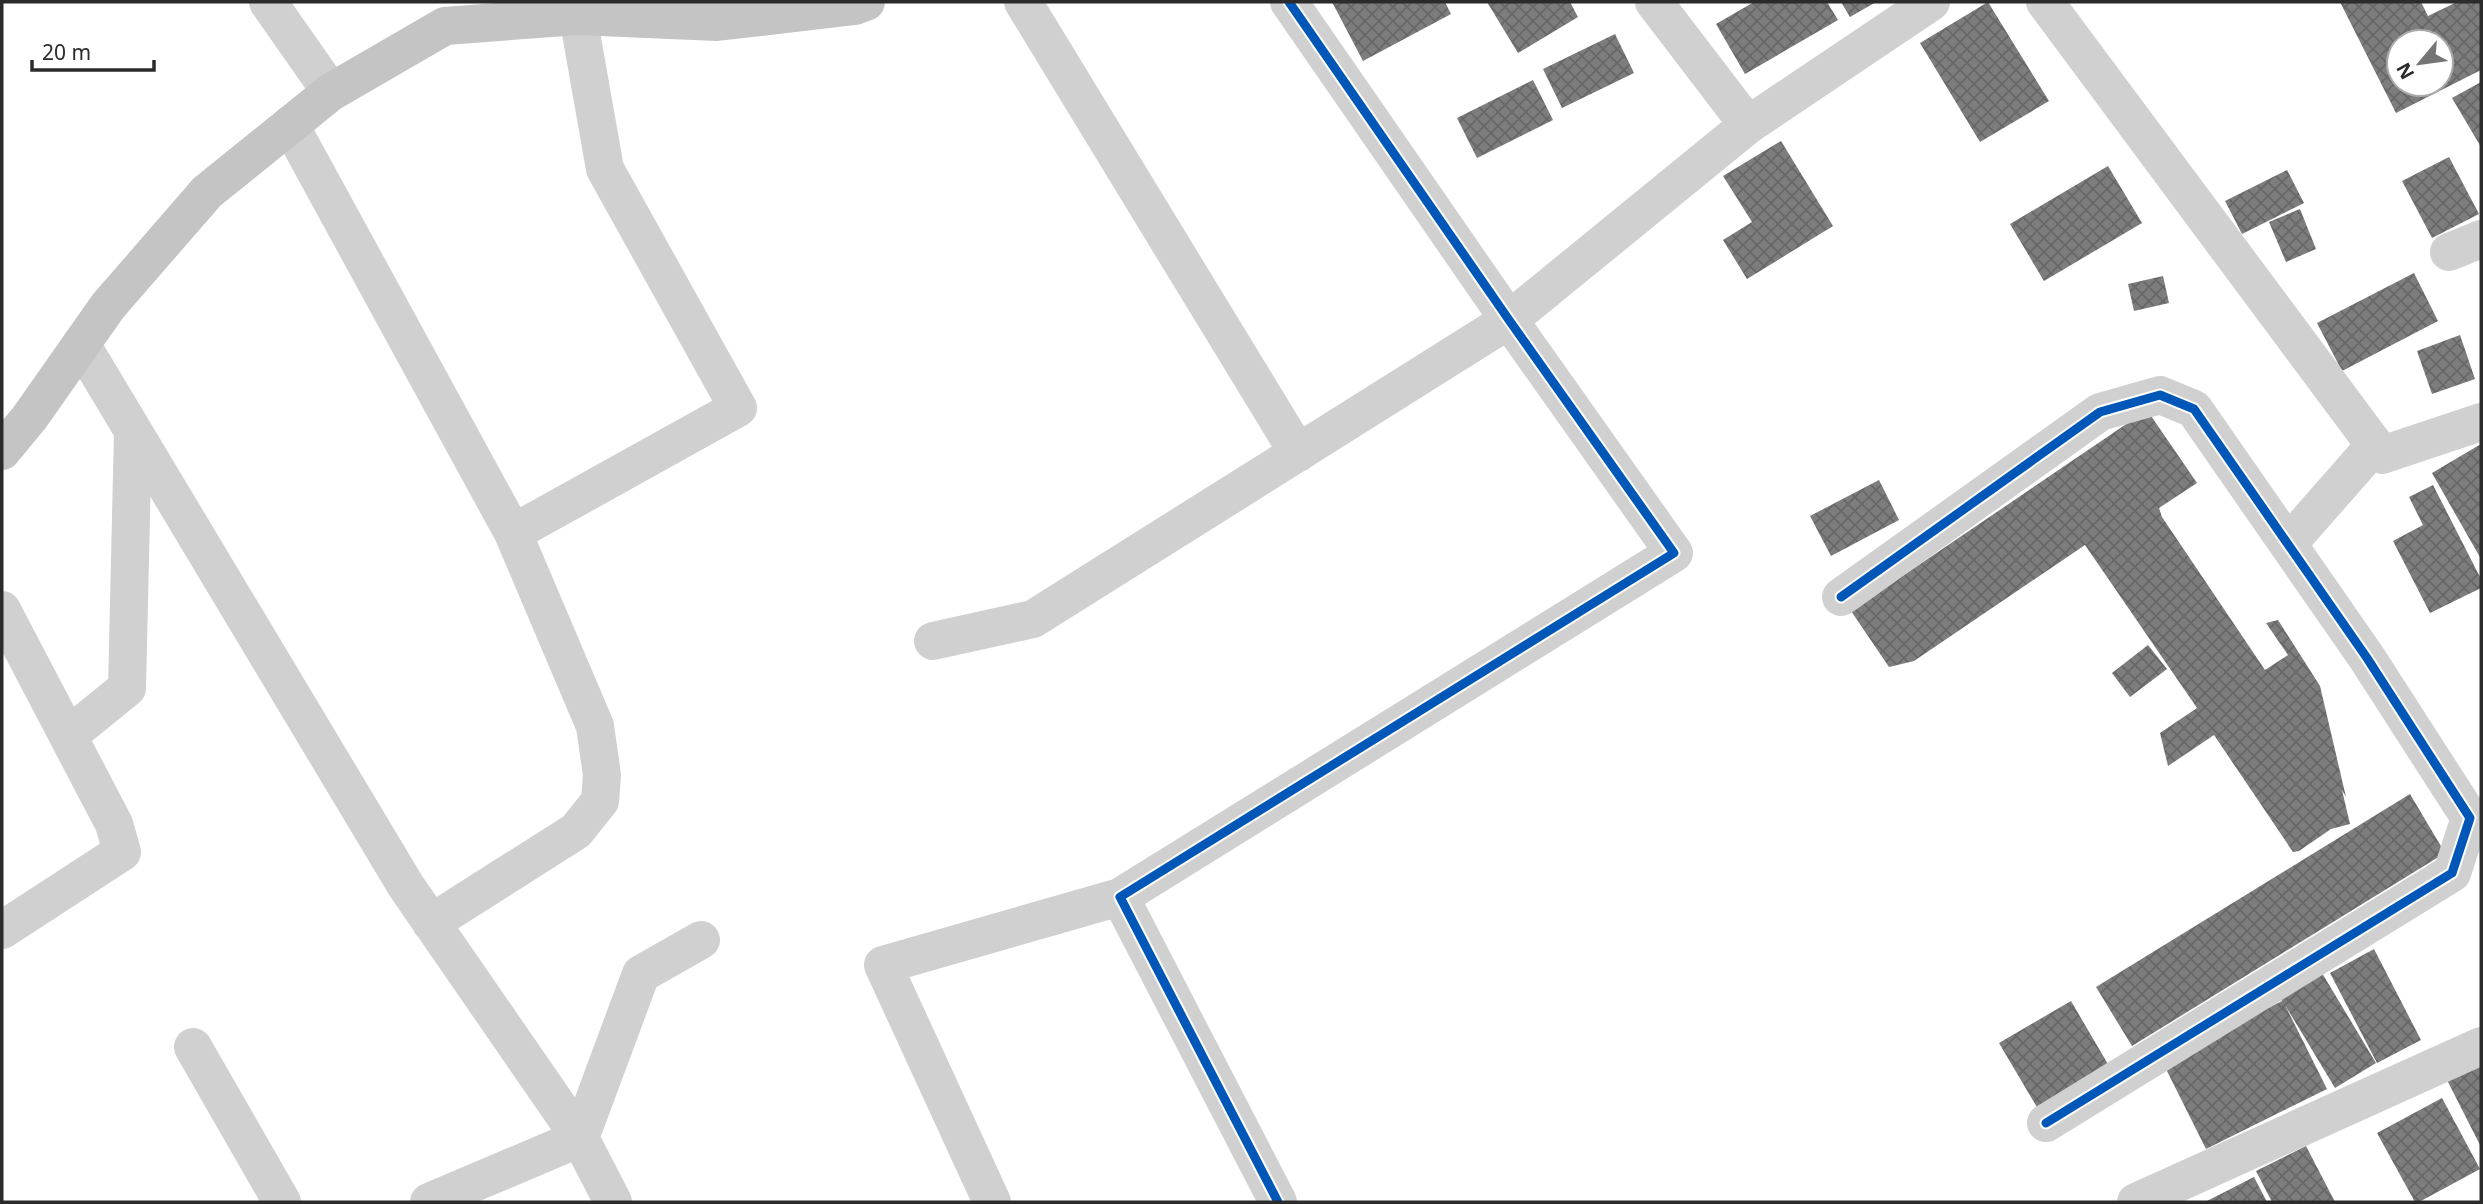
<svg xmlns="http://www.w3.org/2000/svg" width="2483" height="1204" font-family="'Noto Sans',sans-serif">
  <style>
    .building { fill: url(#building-cross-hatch); fill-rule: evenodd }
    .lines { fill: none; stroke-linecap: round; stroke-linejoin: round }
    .minor { stroke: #d0d0d0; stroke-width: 38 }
    .major { stroke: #c4c4c4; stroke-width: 38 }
    .cycleway-casing { stroke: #fff; stroke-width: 13 }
    .cycleway { stroke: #0057b8; stroke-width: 9 }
  </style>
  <defs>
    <pattern id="building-cross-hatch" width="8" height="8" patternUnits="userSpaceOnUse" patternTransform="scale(1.75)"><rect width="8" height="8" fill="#7d7d7d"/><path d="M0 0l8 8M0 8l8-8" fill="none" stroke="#676767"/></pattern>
  </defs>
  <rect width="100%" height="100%" fill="#fff"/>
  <path class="building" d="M1332 2H1445L1451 14 1363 61Z
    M1487 2H1570L1578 17 1518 53Z
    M1754 2H1827L1838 20 1745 74 1716 24Z
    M1841 2H1876L1850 17Z
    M1988 2 2049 101 1980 142 1920 43Z
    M2340 2H2421L2428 16 2457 2H2481V70L2396 113ZM2399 42H2441V84H2399Z
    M1615 34 1634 73 1562 108 1543 69Z
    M1533 80 1553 120 1477 158 1457 118Z
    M2481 82V147L2452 98Z
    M1781 141 1833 226 1747 279 1723 240 1752 222 1723 176Z
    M2449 157 2479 214 2432 238 2402 181Z
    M2108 166 2142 223 2044 281 2010 224Z
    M2287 170 2304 203 2242 234 2225 201Z
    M2300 209 2316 249 2286 262 2269 222Z
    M2414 273 2438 321 2342 371 2317 323Z
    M2163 276 2169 303 2134 311 2128 284Z
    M2460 335 2475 379 2432 394 2417 351Z
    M2147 410 2197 483 2159 508 2162 517 2265 670 2288 655 2266 623 2278 620 2320 686 2346 797 2342 790 2350 824 2331 829 2299 851 2293 852 2214 735 2168 766 2160 733 2197 708 2085 545 1914 661 1889 667 1851 611Z
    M2481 444V559L2432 473Z
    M1879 480 1899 520 1831 556 1810 516Z
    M2433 485 2481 579V588L2430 613 2393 541 2423 525 2409 497Z
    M2148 645 2167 669 2130 697 2112 673Z
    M2410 794 2445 853 2132 1046 2096 987Z
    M2374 949 2421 1040 2377 1063 2330 973Z
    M2322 973 2376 1063 2335 1088 2285 1005 2327 1089 2206 1149 2162 1061 2282 1001 2281 998Z
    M2071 1001 2112 1071 2041 1114 1999 1043Z
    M2481 1062V1147L2447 1080Z
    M2442 1098 2480 1169 2419 1202H2415L2377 1133Z
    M2306 1146 2335 1202H2272L2256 1171Z
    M2254 1177 2267 1202H2205Z"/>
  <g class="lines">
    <path class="minor" d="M268 2 331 92
      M1023 2 1298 453
      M1654 2 1748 125
      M2045 2 2382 455 2481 422
      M290 125 513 533 595 726 602 775 600 801 576 831 431 923
      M2449 252 2481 239
      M81 344 406 886 580 1138 613 1202
      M513 533 738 408 605 169 578 16
      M2288 544 2375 445
      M1841 597 2100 412 2160 395 2194 409 2367 658 2470 818 2452 873 2046 1123
      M2 610 114 824 122 852 2 930
      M933 641 1033 619 1509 320 1748 125 1931 2
      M68 736 127 688 133 431
      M193 1047 282 1202
      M429 1202 580 1138 641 974 701 940
      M992 1202 883 965 1120 897
      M1278 1202 1120 897 1674 553 1509 320 1289 2
      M2136 1202 2481 1046"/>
    <path class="major" d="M2 451 30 417 108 306 207 192 331 92 445 26 578 16 717 22 855 6 866 2"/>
    <g class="cycleway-casing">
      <path id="cycleway" d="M1841 597 2100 412 2160 395 2194 409 2367 658 2470 818 2452 873 2046 1123
        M1278 1202 1120 897 1674 553 1509 320 1289 2"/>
    </g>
    <use href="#cycleway" class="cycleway"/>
  </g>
  <rect width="2483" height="1204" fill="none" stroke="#2b2b2b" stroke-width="7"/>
  <g transform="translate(2420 63) rotate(241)"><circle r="33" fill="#ffffff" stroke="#aaaaaa" stroke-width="2"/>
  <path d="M0-5L12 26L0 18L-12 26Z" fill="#757575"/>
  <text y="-10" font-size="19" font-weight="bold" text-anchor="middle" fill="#2b2b2b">N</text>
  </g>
  <path d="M32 60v10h122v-10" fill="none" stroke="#2b2b2b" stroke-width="3.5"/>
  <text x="42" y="60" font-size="21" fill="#2b2b2b" stroke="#ffffff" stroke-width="5" paint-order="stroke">20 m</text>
</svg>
